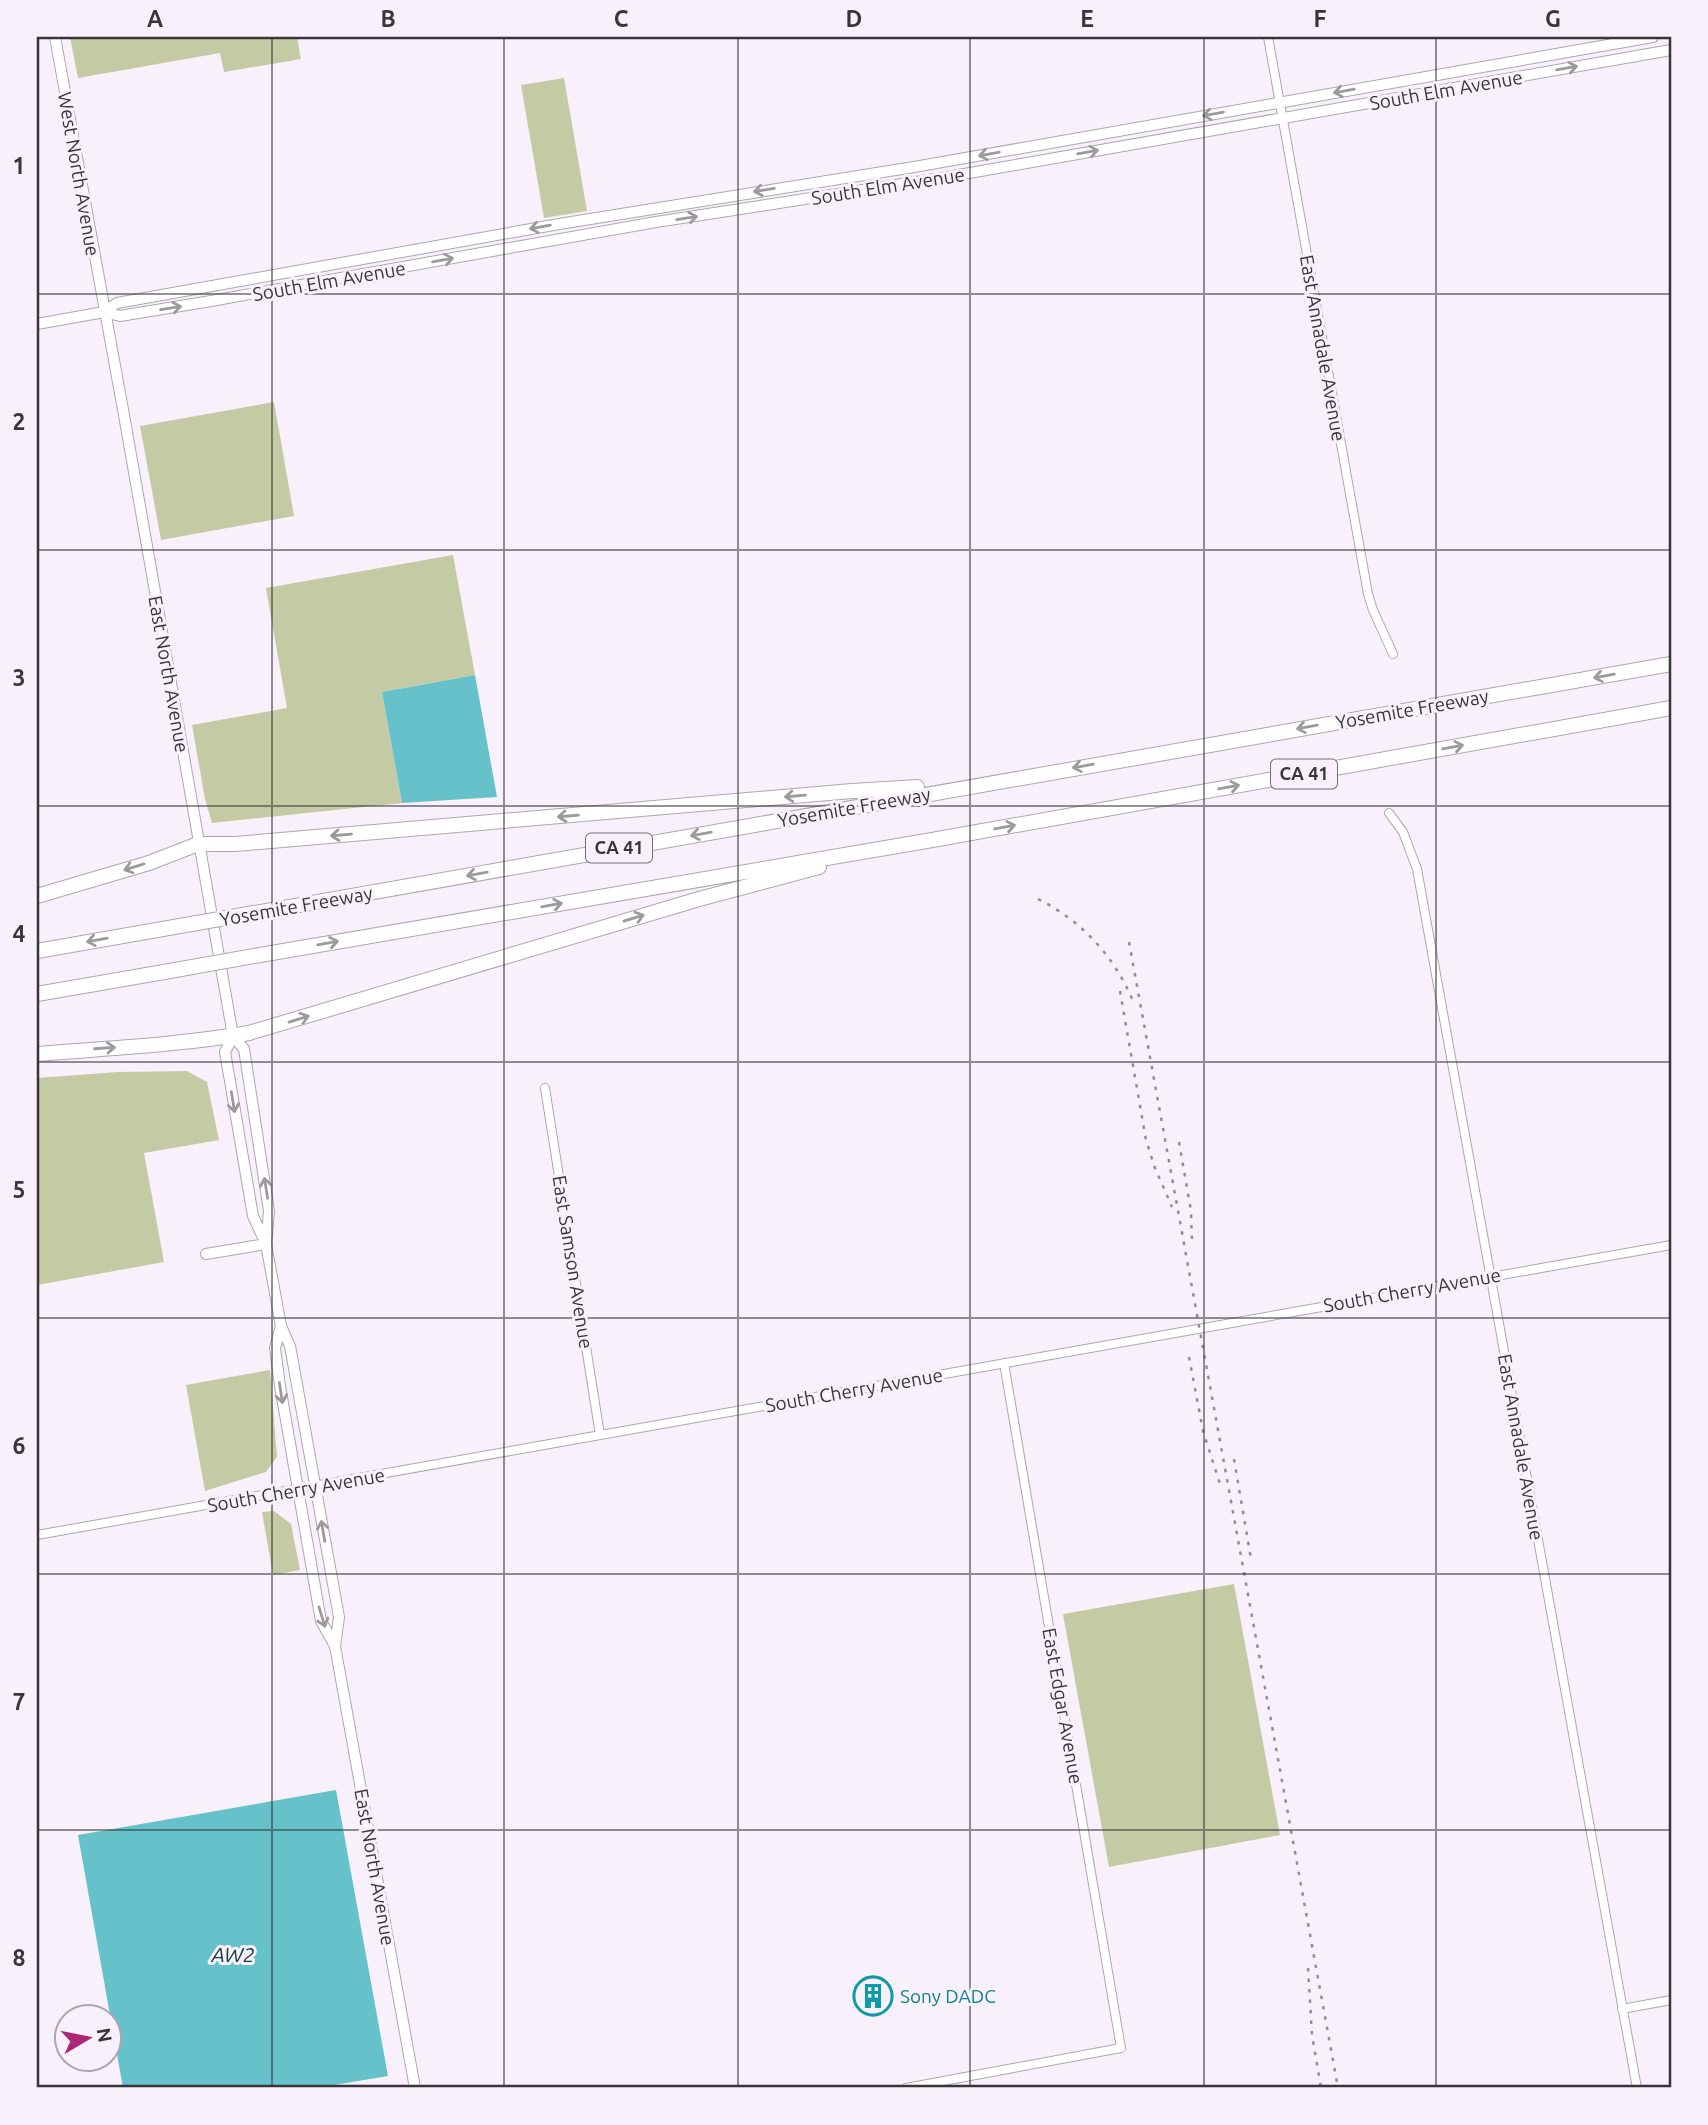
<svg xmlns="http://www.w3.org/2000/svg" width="1708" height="2125" font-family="Ubuntu,sans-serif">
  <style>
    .green { fill: #c4cba4 }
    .water { fill: #65c2cb }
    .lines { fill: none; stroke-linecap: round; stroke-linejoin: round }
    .street-casing { stroke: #aea6b0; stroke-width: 10 }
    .secondary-casing { stroke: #aea6b0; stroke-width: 12 }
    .highway-casing { stroke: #aea6b0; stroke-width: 16 }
    .street { stroke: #fff; stroke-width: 8 }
    .secondary { stroke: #fff; stroke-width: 10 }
    .highway { stroke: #fff; stroke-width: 14 }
    .rail { stroke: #928d94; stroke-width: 2.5; stroke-dasharray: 3.5 7; stroke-linecap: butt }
    .highway-bridge-casing { stroke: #aea6b0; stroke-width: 16; stroke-linecap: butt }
    .highway-bridge { stroke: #fff; stroke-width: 14 }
    .oneway { stroke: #9c9a9c }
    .grid { fill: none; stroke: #39363a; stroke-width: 2; stroke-opacity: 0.55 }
    .labels { text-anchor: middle; stroke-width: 6; stroke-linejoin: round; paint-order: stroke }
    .shield { fill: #f8f0fb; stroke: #726e74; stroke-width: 2 }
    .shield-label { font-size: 18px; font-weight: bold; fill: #39363a }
    .street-label { font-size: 19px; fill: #39363a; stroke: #f8f0fb }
    .culture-label { font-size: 19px; fill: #0d838f; stroke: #f8f0fb; text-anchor: start }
    .water-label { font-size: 21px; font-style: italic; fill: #144043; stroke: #f8f0fb }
    .neatline { fill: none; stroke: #39363a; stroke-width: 2.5 }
    .grid-label { font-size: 23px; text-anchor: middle; font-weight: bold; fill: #39363a }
  </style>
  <rect width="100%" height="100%" fill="#f8f0fb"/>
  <path class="green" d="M70 37H297L301 59 224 72 220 53 78 78Z
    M564 78 587 211 544 218 521 85Z
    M274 402 294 516 161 540 140 426Z
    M453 555 475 675 382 692 402 803 212 823 205 799 192 725 287 708 266 588Z
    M187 1071 207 1082 219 1140 144 1153 164 1262 37 1285V1078L118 1072Z
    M270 1370 277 1457 266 1472 205 1491 186 1385Z
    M274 1511 291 1524 300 1570 273 1575 262 1512Z
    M1234 1584 1280 1835 1109 1867 1063 1614Z"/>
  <path class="water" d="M475 675 497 797 402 803 382 692Z
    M336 1790 388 2076 316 2088H123L78 1835Z"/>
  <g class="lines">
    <g class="street-casing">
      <path id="street" d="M1268 37 1368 594 1373 610 1393 654
        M1389 813 1403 832 1417 869 1637 2088
        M545 1088 600 1435
        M37 1535 1671 1245
        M1622 2009 1671 2000
        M906 2088 1121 2048 1004 1363"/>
    </g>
    <g class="secondary-casing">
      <path id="secondary" d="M55 37 124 415 233 1036 244 1049 269 1211 266 1244 206 1254
        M104 312 120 316 211 301 656 222 941 178 1671 50
        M37 324 104 312 117 303 559 224 914 167 1653 37
        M233 1036 225 1052 253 1216 266 1244 281 1326 290 1346 339 1617 335 1646 415 2088
        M281 1326 275 1348 280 1386 321 1621 335 1646"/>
    </g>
    <g class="highway-casing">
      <path id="highway" d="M37 896 149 863 198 844H235L852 791 917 787
        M254 913 1671 664
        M37 951 157 930
        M260 955 938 839 1671 708
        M37 994 164 972
        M37 1054C108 1048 179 1045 249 1033L699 899 819 867"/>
    </g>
    <use href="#street" class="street"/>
    <use href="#secondary" class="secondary"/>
    <use href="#highway" class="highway"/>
    <path class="rail" d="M1038 899C1082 921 1114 956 1133 1001
      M1129 942 1338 2088
      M1120 991 1146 1140 1155 1168 1172 1207
      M1179 1142 1191 1211 1192 1243
      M1189 1357 1203 1431 1220 1484
      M1234 1459 1251 1559
      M1308 1968 1312 2035 1321 2088"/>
    <g class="highway-bridge-casing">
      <path id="highway-bridge" d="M157 930 254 913
        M164 972 260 955"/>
    </g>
    <use href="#highway-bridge" class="highway-bridge"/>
  </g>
  <defs><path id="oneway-shaft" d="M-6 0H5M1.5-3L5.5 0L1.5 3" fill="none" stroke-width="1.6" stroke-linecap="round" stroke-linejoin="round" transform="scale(1.75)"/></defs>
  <g class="oneway">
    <use href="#oneway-shaft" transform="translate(1567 68) rotate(-10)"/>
    <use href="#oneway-shaft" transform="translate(1344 91) rotate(170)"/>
    <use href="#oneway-shaft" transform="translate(1213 114) rotate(170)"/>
    <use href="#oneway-shaft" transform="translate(1088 152) rotate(-10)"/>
    <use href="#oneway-shaft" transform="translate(989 154) rotate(170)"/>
    <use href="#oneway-shaft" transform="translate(764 190) rotate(171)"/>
    <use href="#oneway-shaft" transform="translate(687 218) rotate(-9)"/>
    <use href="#oneway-shaft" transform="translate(540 227) rotate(170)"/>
    <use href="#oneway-shaft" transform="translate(443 260) rotate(-10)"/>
    <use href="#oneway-shaft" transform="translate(171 308) rotate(-9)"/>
    <use href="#oneway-shaft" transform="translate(1604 676) rotate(170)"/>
    <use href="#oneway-shaft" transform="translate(1307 727) rotate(170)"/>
    <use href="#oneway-shaft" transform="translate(1453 747) rotate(-10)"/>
    <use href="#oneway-shaft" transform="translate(1083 766) rotate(170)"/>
    <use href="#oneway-shaft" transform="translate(1229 787) rotate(-10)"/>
    <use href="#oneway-shaft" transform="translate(795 796) rotate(175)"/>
    <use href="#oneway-shaft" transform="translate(568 816) rotate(175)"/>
    <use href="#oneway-shaft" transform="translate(1005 827) rotate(-10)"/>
    <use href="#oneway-shaft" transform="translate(701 834) rotate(170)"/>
    <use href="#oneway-shaft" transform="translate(341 835) rotate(175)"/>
    <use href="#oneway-shaft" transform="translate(134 867) rotate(163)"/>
    <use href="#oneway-shaft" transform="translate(477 874) rotate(170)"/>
    <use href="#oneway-shaft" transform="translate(552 905) rotate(-10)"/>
    <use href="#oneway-shaft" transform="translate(634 918) rotate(-17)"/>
    <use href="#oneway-shaft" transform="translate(97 940) rotate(170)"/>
    <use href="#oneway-shaft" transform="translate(328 943) rotate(-10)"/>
    <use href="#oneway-shaft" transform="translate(299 1019) rotate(-17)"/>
    <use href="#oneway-shaft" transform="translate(105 1048) rotate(-4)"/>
    <use href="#oneway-shaft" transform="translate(233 1102) rotate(81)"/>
    <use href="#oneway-shaft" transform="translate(266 1188) rotate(-99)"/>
    <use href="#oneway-shaft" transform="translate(281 1393) rotate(81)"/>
    <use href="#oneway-shaft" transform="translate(323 1531) rotate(-100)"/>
    <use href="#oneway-shaft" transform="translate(322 1617) rotate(73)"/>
  </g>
  <path class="grid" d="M272 37V2088M504 37V2088M738 37V2088M970 37V2088M1204 37V2088M1436 37V2088M37 294H1671M37 550H1671M37 806H1671M37 1062H1671M37 1318H1671M37 1574H1671M37 1830H1671"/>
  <defs>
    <g id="building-ring" transform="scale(2.0125)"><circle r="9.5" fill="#f8f0fb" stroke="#0f9aa8" stroke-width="1.5"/><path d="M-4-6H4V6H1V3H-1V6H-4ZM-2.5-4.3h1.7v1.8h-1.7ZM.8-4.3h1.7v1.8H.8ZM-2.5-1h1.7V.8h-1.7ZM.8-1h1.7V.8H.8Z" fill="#0f9aa8"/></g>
  </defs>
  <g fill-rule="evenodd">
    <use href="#building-ring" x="873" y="1996"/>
  </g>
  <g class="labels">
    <g class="shield">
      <rect x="1271" y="759.5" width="66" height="29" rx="5"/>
      <rect x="586" y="833.5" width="66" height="29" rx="5"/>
    </g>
    <g class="shield-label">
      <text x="1304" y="780">CA 41</text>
      <text x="619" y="854">CA 41</text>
    </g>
    <g class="street-label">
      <text transform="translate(1446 90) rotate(-10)" y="7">South Elm Avenue</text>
      <text transform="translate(79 174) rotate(80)" y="7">West North Avenue</text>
      <text transform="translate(888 186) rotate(-9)" y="7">South Elm Avenue</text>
      <text transform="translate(329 281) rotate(-10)" y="7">South Elm Avenue</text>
      <text transform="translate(1323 348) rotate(80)" y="7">East Annadale Avenue</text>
      <text transform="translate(169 674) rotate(80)" y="7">East North Avenue</text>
      <text transform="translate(1412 709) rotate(-10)" y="7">Yosemite Freeway</text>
      <text transform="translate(854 807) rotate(-10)" y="7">Yosemite Freeway</text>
      <text transform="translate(296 906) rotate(-10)" y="7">Yosemite Freeway</text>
      <text transform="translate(573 1262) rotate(81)" y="7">East Samson Avenue</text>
      <text transform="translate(1412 1290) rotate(-10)" y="7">South Cherry Avenue</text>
      <text transform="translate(854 1390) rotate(-10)" y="7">South Cherry Avenue</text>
      <text transform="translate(1521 1447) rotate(80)" y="7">East Annadale Avenue</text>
      <text transform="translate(296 1490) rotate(-10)" y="7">South Cherry Avenue</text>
      <text transform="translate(1063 1706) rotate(80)" y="7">East Edgar Avenue</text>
      <text transform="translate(375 1867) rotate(80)" y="7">East North Avenue</text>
    </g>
    <g class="culture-label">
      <text x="900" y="2003">Sony DADC</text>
    </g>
    <g class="water-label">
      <text x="233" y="1962">AW2</text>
    </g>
  </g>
  <rect width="1708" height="2125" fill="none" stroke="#f8f0fb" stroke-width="77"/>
  <g transform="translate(88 2038) rotate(80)"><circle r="33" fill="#f8f0fb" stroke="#aca6ae" stroke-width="2"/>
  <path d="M0-5L12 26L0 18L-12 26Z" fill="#aa2875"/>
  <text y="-10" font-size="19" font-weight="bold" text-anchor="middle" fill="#39363a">N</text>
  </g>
  <rect x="38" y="38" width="1632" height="2048" class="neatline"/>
  <g class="grid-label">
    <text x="155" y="27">A</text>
    <text x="388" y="27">B</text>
    <text x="621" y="27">C</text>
    <text x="854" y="27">D</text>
    <text x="1087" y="27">E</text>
    <text x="1320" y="27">F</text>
    <text x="1553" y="27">G</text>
    <text x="19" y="174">1</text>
    <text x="19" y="430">2</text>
    <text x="19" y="686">3</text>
    <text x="19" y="942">4</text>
    <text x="19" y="1198">5</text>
    <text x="19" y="1454">6</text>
    <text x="19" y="1710">7</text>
    <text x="19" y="1966">8</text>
  </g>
</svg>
